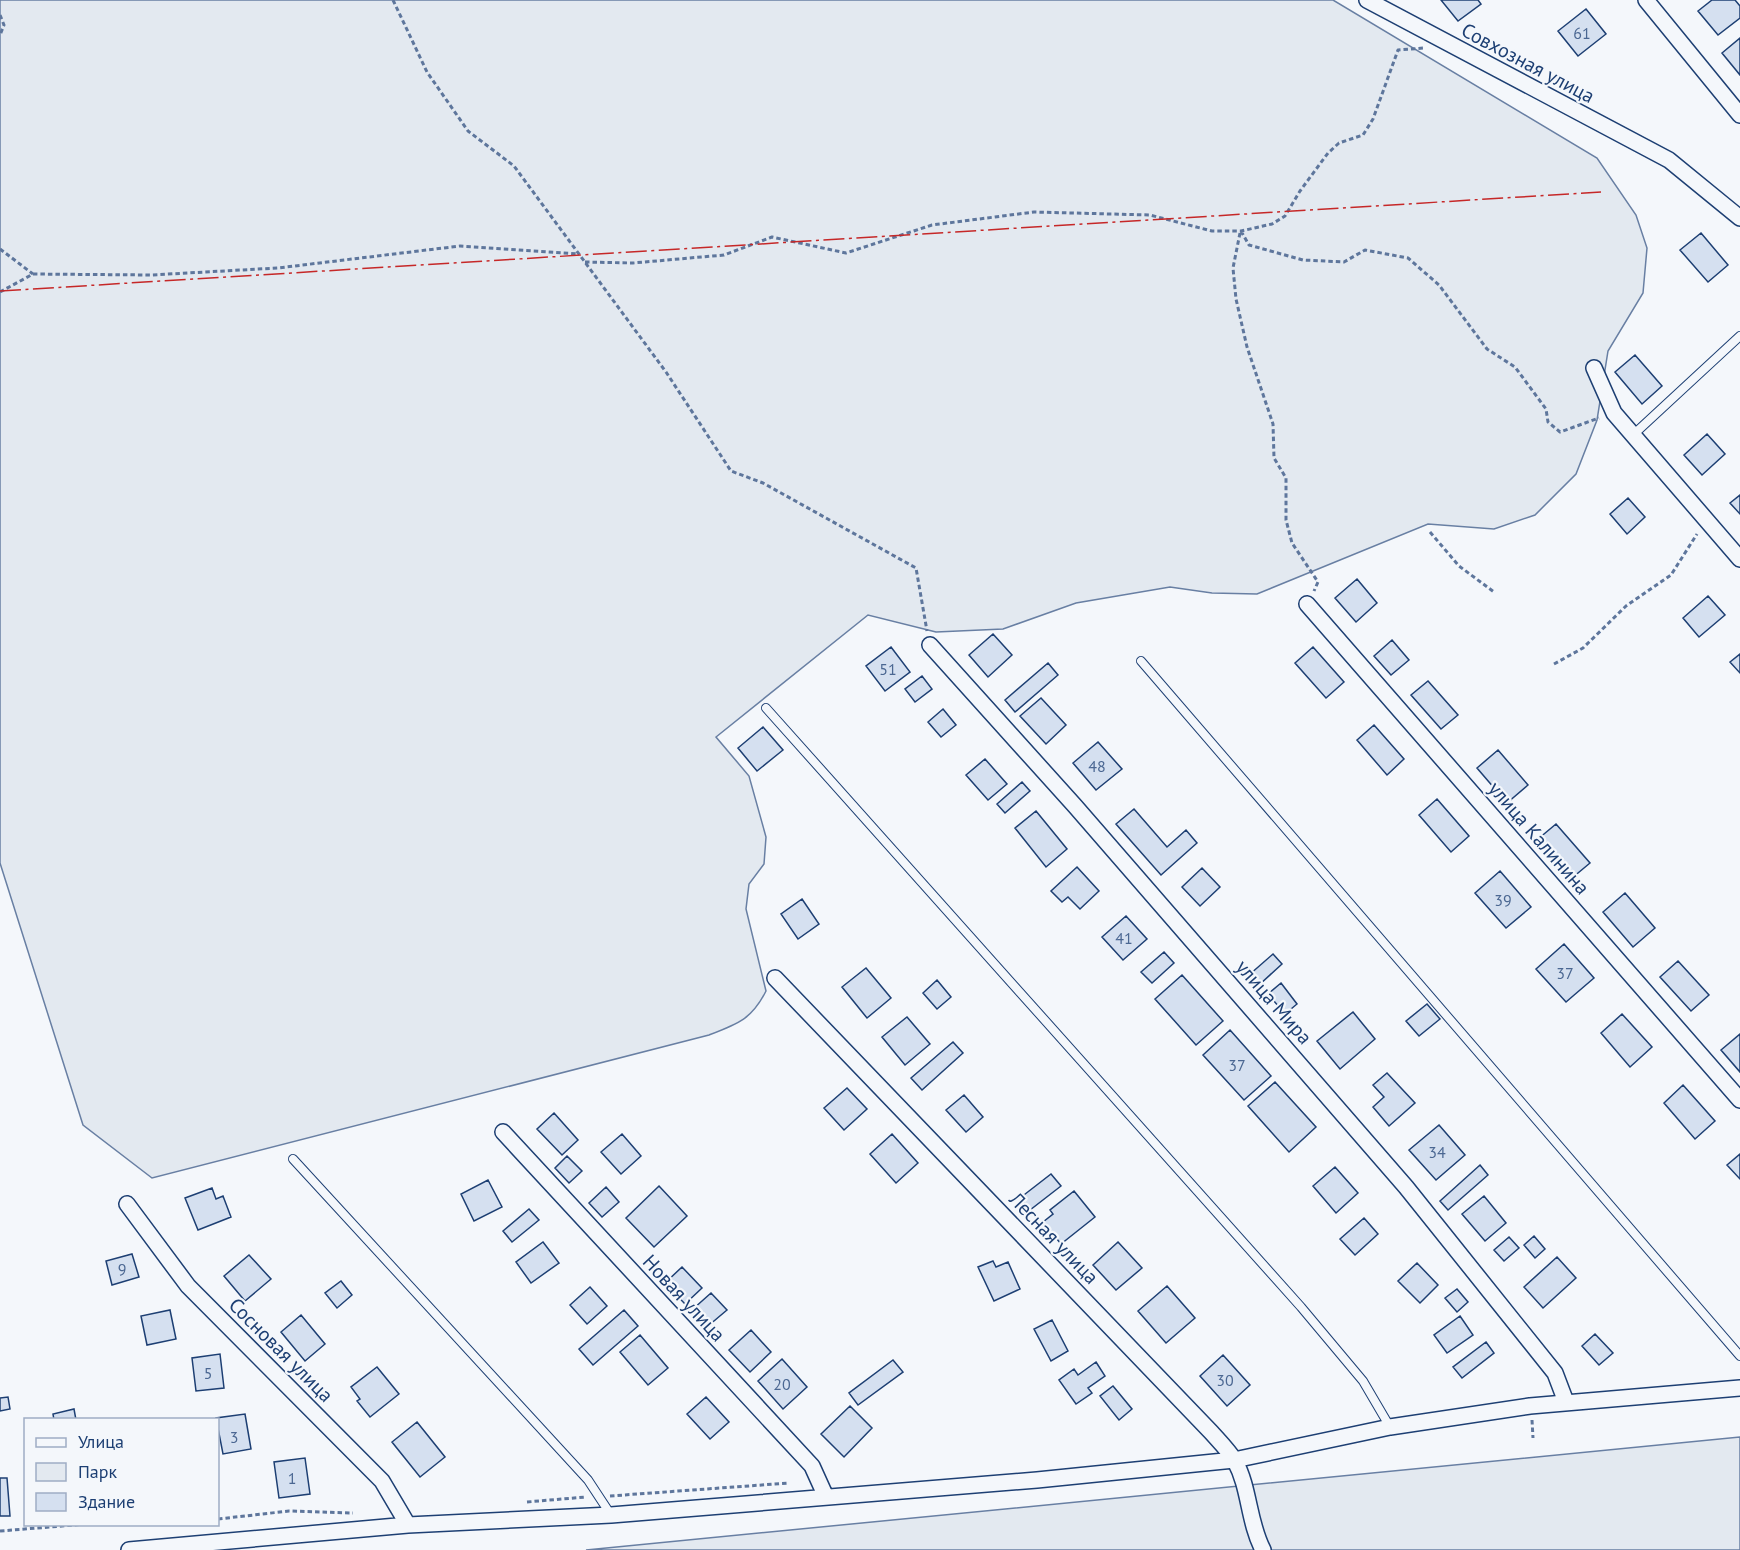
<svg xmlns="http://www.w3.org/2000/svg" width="1740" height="1550" font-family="'PT Sans',sans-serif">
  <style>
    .green { fill: #e3e9f0; stroke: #687fa3; stroke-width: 1.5 }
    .building { fill: #d5e0f0; stroke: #1d3f73; stroke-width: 1.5 }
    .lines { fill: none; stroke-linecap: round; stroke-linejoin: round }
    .service-casing { stroke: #1d3f73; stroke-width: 10 }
    .minor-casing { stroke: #1d3f73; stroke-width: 18 }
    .path { stroke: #5e769c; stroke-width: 3; stroke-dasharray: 4.5 3; stroke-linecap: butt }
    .service { stroke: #f4f7fb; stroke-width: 8 }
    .minor { stroke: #f4f7fb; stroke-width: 15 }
    .power { stroke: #c62828; stroke-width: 1.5; stroke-dasharray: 21 4.5 3 4.5; stroke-linecap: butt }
    .labels { text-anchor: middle; stroke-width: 4.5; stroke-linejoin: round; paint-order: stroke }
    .number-label { font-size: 16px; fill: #4b6792 }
    .street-label { font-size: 20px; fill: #1d3f73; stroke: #f4f7fb }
  </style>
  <rect width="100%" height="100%" fill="#f4f7fb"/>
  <path class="green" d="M0 0H1333L1597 158 1636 215 1647 248 1643 293 1608 351 1597 420 1576 474 1535 515 1494 529 1428 524 1257 594 1212 593 1170 587 1076 603 1003 629 936 632 868 615 716 737 749 776 766 837 764 864 749 884 746 909 766 991C752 1019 738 1024 709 1035L152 1178 83 1125 0 863Z
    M1740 1437V1550H586Z"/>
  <path class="building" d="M1441 0H1478L1481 4 1458 21Z
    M1712 0H1735L1740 6V18L1718 35 1698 11Z
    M1586 9 1606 34 1578 56 1558 31Z
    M1740 38V75L1722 53Z
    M1701 233 1728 265 1708 282 1680 250Z
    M1635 355 1662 386 1642 404 1615 372Z
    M1707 434 1725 454 1702 475 1684 455Z
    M1740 495V514L1730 503Z
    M1628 498 1645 517 1627 534 1610 514Z
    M1357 579 1377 603 1356 622 1335 598Z
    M1708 596 1725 615 1699 637 1683 618Z
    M993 634 1012 655 988 677 969 655Z
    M1392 640 1409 660 1391 675 1374 656Z
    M891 647 910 672 885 691 866 666Z
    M1313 647 1344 682 1326 698 1295 663Z
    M1740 654V673L1730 662Z
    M1048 663 1058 675 1015 712 1005 700Z
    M922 676 932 689 915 702 905 689Z
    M1428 681 1458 715 1441 729 1411 695Z
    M1041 698 1066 725 1046 744 1020 716Z
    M943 709 956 725 941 737 928 722Z
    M1374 725 1404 759 1387 775 1357 740Z
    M763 727 783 750 757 771 738 748Z
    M1098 742 1122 769 1096 790 1073 763Z
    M1498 750 1528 785 1507 803 1477 768Z
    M985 759 1007 784 988 800 966 775Z
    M1022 782 1030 791 1005 813 997 804Z
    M1437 799 1469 836 1451 852 1419 815Z
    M1134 809 1167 847 1186 830 1197 843 1161 875 1116 824Z
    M1036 811 1067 849 1046 867 1015 828Z
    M1556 824 1590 863 1572 878 1538 839Z
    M1077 867 1099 891 1080 909 1068 897 1062 902 1051 891Z
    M1202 868 1220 887 1200 906 1182 887Z
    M1500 871 1531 907 1506 928 1475 893Z
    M1625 893 1655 928 1633 947 1603 912Z
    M802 899 819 924 798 939 781 914Z
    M1126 916 1147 939 1123 960 1102 937Z
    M1564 944 1594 978 1566 1002 1536 969Z
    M1164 952 1174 963 1152 983 1141 972Z
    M1273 954 1282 964 1259 985 1249 975Z
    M1678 961 1709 995 1691 1011 1660 977Z
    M866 968 891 998 867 1018 842 987Z
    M1182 975 1223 1021 1196 1045 1155 999Z
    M937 980 951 997 937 1009 923 993Z
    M1281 983 1297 1004 1285 1014 1268 994Z
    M1427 1004 1440 1019 1419 1036 1406 1021Z
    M1353 1012 1375 1039 1340 1069 1317 1041Z
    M1622 1014 1652 1047 1630 1067 1601 1033Z
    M907 1017 930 1044 905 1065 882 1037Z
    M1230 1030 1271 1076 1244 1100 1203 1055Z
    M1740 1034V1072L1721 1050Z
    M953 1042 963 1053 922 1090 911 1078Z
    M1387 1073 1415 1103 1389 1126 1373 1107 1384 1097 1373 1085Z
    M1275 1082 1316 1127 1289 1152 1248 1106Z
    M1683 1085 1715 1121 1695 1139 1664 1103Z
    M847 1088 867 1109 844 1130 824 1108Z
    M964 1095 983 1117 966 1132 946 1110Z
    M554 1113 578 1140 562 1155 537 1129Z
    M1439 1125 1465 1155 1436 1180 1409 1150Z
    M622 1134 641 1156 621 1174 601 1152Z
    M892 1134 918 1163 896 1183 870 1154Z
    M1740 1154V1179L1727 1165Z
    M567 1156 582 1171 569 1183 555 1168Z
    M1480 1165 1488 1175 1448 1210 1440 1201Z
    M1335 1167 1358 1193 1336 1213 1313 1186Z
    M1051 1174 1061 1186 1030 1210 1020 1198Z
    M488 1180 502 1207 474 1221 461 1194Z
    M659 1186 687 1216 654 1247 626 1218Z
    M606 1187 619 1202 602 1217 589 1203Z
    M212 1188 216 1199 223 1196 231 1217 198 1230 185 1198Z
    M1074 1191 1095 1217 1061 1244 1043 1222 1053 1214 1050 1210Z
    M1484 1196 1506 1223 1485 1241 1462 1214Z
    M529 1209 539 1220 512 1242 503 1231Z
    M1364 1218 1378 1234 1355 1255 1340 1239Z
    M1534 1236 1545 1249 1535 1258 1524 1245Z
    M1509 1237 1519 1248 1504 1261 1494 1250Z
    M543 1242 559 1263 531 1283 516 1262Z
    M1118 1242 1142 1268 1116 1290 1093 1265Z
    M132 1254 139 1277 112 1285 106 1261Z
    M249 1255 271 1279 245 1301 224 1276Z
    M1557 1257 1576 1278 1543 1308 1524 1287Z
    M993 1261 996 1267 1008 1262 1020 1289 994 1301 978 1267Z
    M1417 1263 1438 1285 1420 1303 1398 1281Z
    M682 1267 702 1288 685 1304 665 1283Z
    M341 1281 352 1295 337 1308 325 1293Z
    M1167 1286 1195 1318 1166 1343 1138 1311Z
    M590 1287 607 1306 587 1324 570 1305Z
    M1457 1289 1468 1302 1457 1312 1445 1298Z
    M711 1293 727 1310 708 1326 693 1309Z
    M170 1310 176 1339 147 1345 141 1316Z
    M624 1310 638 1326 593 1365 579 1349Z
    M301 1315 325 1344 305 1361 281 1332Z
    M1460 1316 1473 1335 1447 1353 1434 1335Z
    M1052 1320 1068 1351 1051 1361 1034 1329Z
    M751 1330 771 1352 750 1372 729 1350Z
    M1595 1334 1613 1353 1599 1365 1582 1346Z
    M640 1335 668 1368 648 1385 620 1352Z
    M1486 1342 1494 1353 1462 1378 1453 1367Z
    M220 1354 224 1388 196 1391 192 1358Z
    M1223 1355 1250 1385 1227 1406 1200 1376Z
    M782 1359 807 1387 783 1409 758 1381Z
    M893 1360 903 1372 858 1405 849 1393Z
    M1096 1362 1105 1376 1088 1388 1092 1393 1076 1404 1059 1380 1074 1369 1078 1375Z
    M377 1367 399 1394 370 1417 357 1401 360 1399 351 1387Z
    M1113 1386 1132 1409 1119 1420 1100 1396Z
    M8 1397 10 1409 0 1411V1398Z
    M706 1397 729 1422 710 1439 687 1414Z
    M850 1406 872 1428 844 1457 821 1434Z
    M74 1409 76 1420H54L53 1414Z
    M245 1414 251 1449 223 1454 216 1418Z
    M417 1422 445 1457 420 1477 392 1442Z
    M305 1458 310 1494 279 1498 274 1462Z
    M0 1478H7L10 1516H0Z"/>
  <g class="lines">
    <g class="service-casing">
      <path id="service" d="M1633 435 1740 336
        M1141 661 1740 1356
        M766 708 1301 1307 1363 1381 1390 1427
        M293 1159 588 1480 611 1515"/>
    </g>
    <g class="minor-casing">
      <path id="minor" d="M1367 0 1669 160 1740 218
        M1646 0 1740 115
        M1594 368 1614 413 1740 559
        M1307 604 1740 1100
        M930 645 1075 806 1406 1187 1555 1373 1566 1402
        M775 978 1211 1432C1219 1441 1229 1451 1235 1461 1250 1489 1248 1521 1263 1550
        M503 1132 812 1466 826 1497
        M127 1204 188 1286 382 1481 408 1525
        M129 1550 408 1525 611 1515 1037 1480 1234 1460 1390 1427 1530 1406 1740 1388"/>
    </g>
    <path class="path" d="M393 0 427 72 468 131 514 166 666 372 731 471 763 483 916 568 927 631
      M0 15 4 25 0 35
      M1241 231 1249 245 1303 260 1344 262 1365 250 1408 258 1439 285 1487 349 1515 367 1546 409 1548 422 1560 432 1599 418
      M1240 233 1233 268 1236 299 1247 347 1273 424 1274 458 1286 478V520L1292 543 1318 582 1314 591
      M0 249 33 274
      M585 262 633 263 724 255 772 237 846 253 932 225 1034 212 1150 215 1212 231H1241L1272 224 1285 216 1300 191 1328 153 1339 143 1363 135 1373 119 1398 50 1424 48
      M0 292 33 274 151 275 278 268 460 246 579 254
      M1430 532 1459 566 1494 592
      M1554 664 1583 648 1626 606 1671 575 1697 534
      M1532 1420 1533 1438
      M610 1496 789 1483
      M527 1502 586 1497
      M218 1519 289 1511 353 1513
      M0 1531 87 1524"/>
    <use href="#service" class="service"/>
    <use href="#minor" class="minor"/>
    <path class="power" d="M0 291 1601 192"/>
  </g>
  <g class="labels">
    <g class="number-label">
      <text x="1582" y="39">61</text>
      <text x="888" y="675">51</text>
      <text x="1097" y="772">48</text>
      <text x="1503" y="906">39</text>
      <text x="1124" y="944">41</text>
      <text x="1565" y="979">37</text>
      <text x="1237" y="1071">37</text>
      <text x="1437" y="1158">34</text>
      <text x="122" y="1275">9</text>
      <text x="208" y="1379">5</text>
      <text x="1225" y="1386">30</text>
      <text x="782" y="1390">20</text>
      <text x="234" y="1443">3</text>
      <text x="292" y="1484">1</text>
    </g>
    <g class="street-label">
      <text transform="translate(1528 63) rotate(28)" y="7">Совхозная улица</text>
      <text transform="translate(1539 838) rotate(49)" y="7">улица Калинина</text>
      <text transform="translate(1274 1002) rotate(49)" y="7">улица Мира</text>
      <text transform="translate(1054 1238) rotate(46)" y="7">Лесная улица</text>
      <text transform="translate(684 1298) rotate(47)" y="7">Новая улица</text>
      <text transform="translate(281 1350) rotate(45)" y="7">Сосновая улица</text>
    </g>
  </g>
  <rect x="24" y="1418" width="195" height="108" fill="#f4f7fb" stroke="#9eadc5" stroke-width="1.5"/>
  <rect x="36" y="1438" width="30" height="9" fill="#f4f7fb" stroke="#9eadc5" stroke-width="1.5"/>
  <text x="78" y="1448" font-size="18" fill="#1d3f73">Улица</text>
  <rect x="36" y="1463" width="30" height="18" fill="#e3e9f0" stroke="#9eadc5" stroke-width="1.5"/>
  <text x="78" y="1478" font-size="18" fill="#1d3f73">Парк</text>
  <rect x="36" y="1493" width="30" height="18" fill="#d5e0f0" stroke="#9eadc5" stroke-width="1.5"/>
  <text x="78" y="1508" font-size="18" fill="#1d3f73">Здание</text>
</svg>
